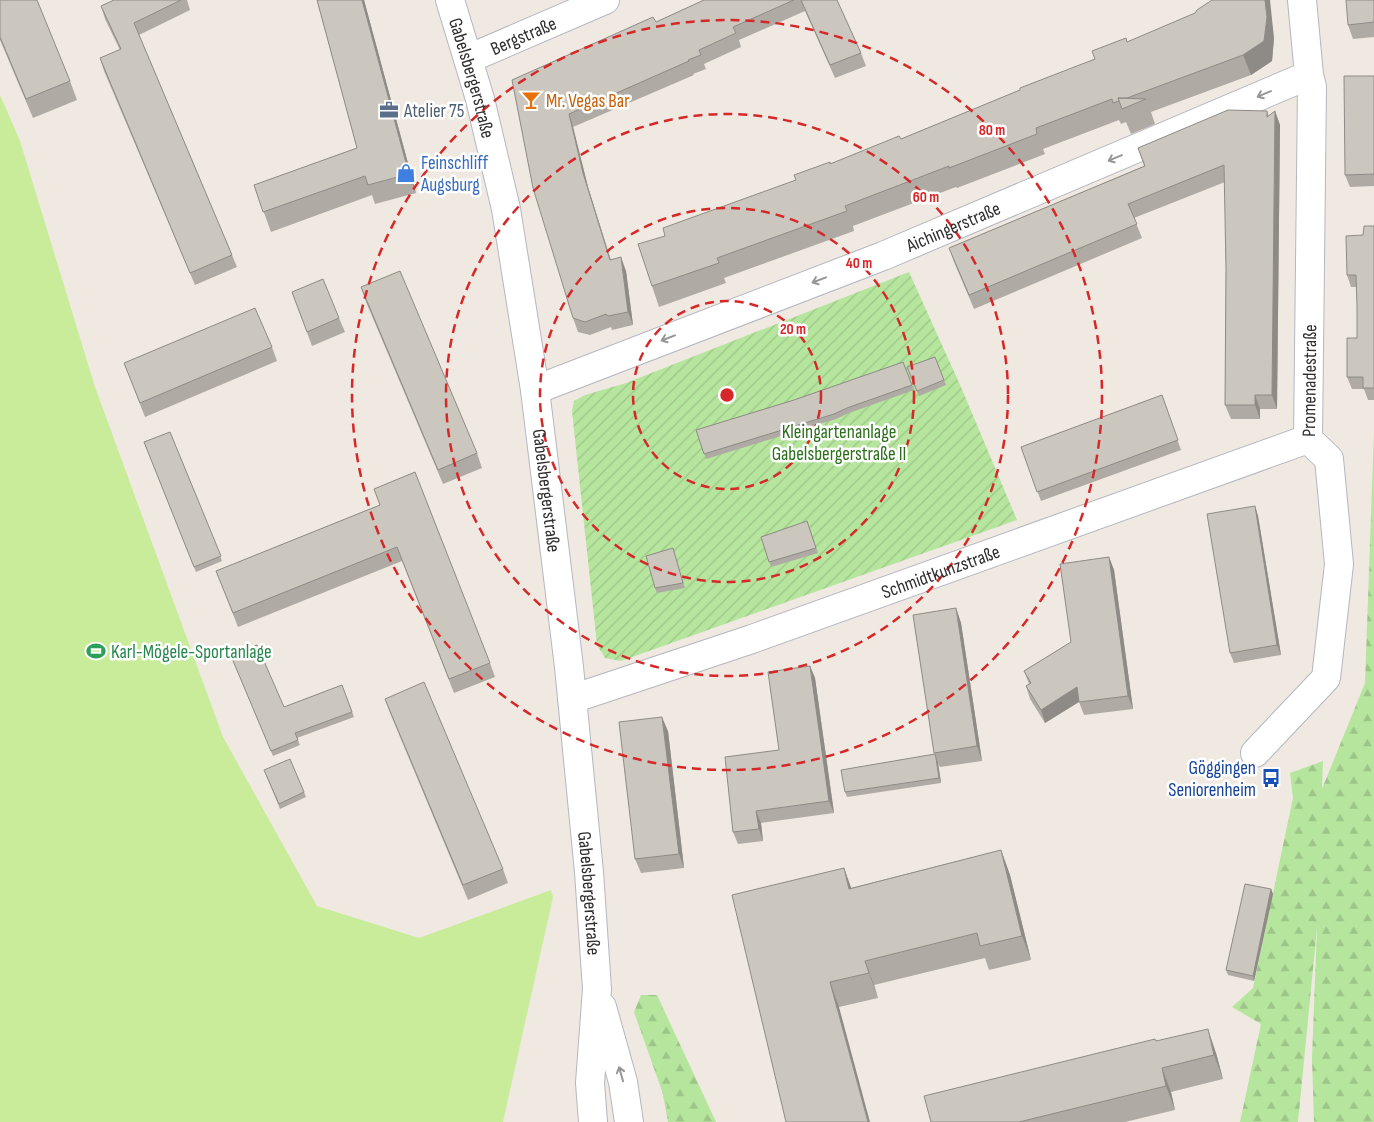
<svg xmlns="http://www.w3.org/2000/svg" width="1374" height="1122" font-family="'Sofia Sans Condensed',sans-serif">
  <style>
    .grass { fill: url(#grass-dots) }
    .forest { fill: url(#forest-firs) }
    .garden { fill: url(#garden-furrows) }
    .pitch { fill: #c9ec9a }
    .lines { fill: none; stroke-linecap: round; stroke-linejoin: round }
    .minor-casing { stroke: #b4b7c1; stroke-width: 30 }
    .tertiary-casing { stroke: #b4b7c1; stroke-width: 30 }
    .minor { stroke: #fff; stroke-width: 28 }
    .tertiary { stroke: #fff; stroke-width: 28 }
    .wall { fill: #afaba4 }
    .shaded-wall { fill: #8e8b86 }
    .building { fill: #cbc7bf; stroke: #8e8b86 }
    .oneway { stroke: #969696 }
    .ring { fill: none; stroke: #d62828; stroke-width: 2.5; stroke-dasharray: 9 6 }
    .labels { text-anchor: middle; stroke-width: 5; stroke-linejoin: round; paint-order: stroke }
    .street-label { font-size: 19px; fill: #2e2e2e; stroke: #fff }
    .food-label { font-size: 19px; fill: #c56008; stroke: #fff; text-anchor: start }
    .service-label { font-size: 19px; fill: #4e5e75; stroke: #fff; text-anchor: start }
    .shop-label { font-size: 19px; fill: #366cbe; stroke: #fff; text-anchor: start }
    .park-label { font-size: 19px; fill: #2c6e1b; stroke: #fff }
    .leisure-label { font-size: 19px; fill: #27864d; stroke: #fff; text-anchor: start }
    .transit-label { font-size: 19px; fill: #164399; stroke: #fff; text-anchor: end }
    .centre { fill: #d62828; stroke: #fff; stroke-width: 2.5 }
    .ring-label { font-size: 15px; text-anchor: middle; font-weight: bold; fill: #d62828; stroke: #fff; stroke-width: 5; stroke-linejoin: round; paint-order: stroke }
  </style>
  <defs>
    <pattern id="grass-dots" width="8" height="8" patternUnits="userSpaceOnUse" patternTransform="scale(1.25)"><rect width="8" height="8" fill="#b6e59e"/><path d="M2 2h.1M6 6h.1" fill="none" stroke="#9dc588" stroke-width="1.8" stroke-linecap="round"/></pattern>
    <pattern id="forest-firs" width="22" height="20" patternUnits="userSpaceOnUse" patternTransform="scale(1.25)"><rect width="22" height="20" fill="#b6e59e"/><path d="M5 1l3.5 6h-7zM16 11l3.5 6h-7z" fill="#9dc588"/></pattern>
    <pattern id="garden-furrows" width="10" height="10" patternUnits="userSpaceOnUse" patternTransform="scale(1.25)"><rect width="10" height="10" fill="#b6e59e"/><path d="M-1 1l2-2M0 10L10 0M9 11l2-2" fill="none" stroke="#9dc588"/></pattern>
  </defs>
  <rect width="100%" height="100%" fill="#efe9e1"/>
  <path class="grass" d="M661 1085 673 1122H668Z"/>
  <path class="forest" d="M1374 431V1122H1314L1312 1059 1317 928 1298 1122H1240L1261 1024 1232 1007 1253 988 1293 798 1290 773 1323 761 1322 789 1365 683Z
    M641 995H657L716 1122H673L634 1012Z"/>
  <path class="garden" d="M909 272 961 387 1017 520 621 661 605 658 597 645 572 411 574 401 585 395 626 383Z"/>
  <path class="pitch" d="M0 95 20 141 95 387 223 737 317 906 419 938 551 890 553 897 503 1122H0Z"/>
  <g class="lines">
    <g class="minor-casing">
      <g id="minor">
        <path id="s1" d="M468 59 605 0"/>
        <path id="s2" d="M535 390 883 256 1309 75"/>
        <path id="s3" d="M572 699 752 639 1308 439"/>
        <path id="s4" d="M1255 753 1326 678 1339 564 1329 459 1308 439 1312 87 1309 75 1302 0"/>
      </g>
    </g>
    <g class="tertiary-casing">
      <g id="tertiary">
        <path id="s5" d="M450 0 480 99 506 209 535 390 569 667 589 872 597 989 590 1083 593 1122"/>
        <path d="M602 1007 623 1082 629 1122"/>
      </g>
    </g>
    <use href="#minor" class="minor"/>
    <use href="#tertiary" class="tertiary"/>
  </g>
  <path class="wall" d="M0 0 70 81 77 100 33 118 0 40Z
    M114 0H187L190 10 139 35 232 255 237 267 195 285 104 71 100 58 120 50 105 19 101 6Z
    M317 0H364L416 193 375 204 372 195 271 232 254 185 357 148Z
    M704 0H837L861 53 866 66 835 78 805 11 739 40 741 47 704 64 706 69 693 74 694 75 573 127 588 187 611 260 626 271 633 325 612 330 611 327 590 335 578 332 573 318 512 80 656 22Z
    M1374 0V37L1353 39 1348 25Z
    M1274 38 1272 61 1251 75 1151 112 1155 124 1131 134 1126 122 1121 124 1119 120 1043 149 1045 154 957 188 956 187 853 226 854 231 724 278 726 283 659 307 652 286 665 236 796 180 830 164 901 139 1095 59 1127 42Z
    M1374 76V186L1350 187 1345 175Z
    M1267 111 1269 116 1275 111 1280 125 1277 409H1260V419H1231L1225 405 1226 269 1225 182 1134 218 1142 238 974 309 954 262 949 248 1144 166 1138 148Z
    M1374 226V400H1368L1364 389H1352L1347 377 1357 338V287H1351L1347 275 1363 235Z
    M361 287 477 453 482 468 443 484 366 302Z
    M292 292 339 318 345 332 312 346Z
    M272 347 277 361 145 417 124 363Z
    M935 357 946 385 919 396 907 367Z
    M903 362 914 390 849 413 836 419 706 459 696 430 794 400Z
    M1162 395 1181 450 1041 501 1021 447Z
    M170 432 222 561 196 572 144 442Z
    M374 489 490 663 495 677 454 693 402 561 238 627 216 571 380 505Z
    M1255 506 1258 516 1281 655 1234 663 1230 653Z
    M807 521 818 553 771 567 761 537Z
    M673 548 685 588 657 593 655 588Z
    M1109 557 1114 570 1133 709 1084 715 1079 702 1045 723 1030 699 1026 686 1029 684 1024 671 1071 642Z
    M956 608 961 623 982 761 940 767 938 763 941 783 847 797 845 792 935 754Z
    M233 661 284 707 342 685 354 717 297 738 300 745 273 756Z
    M810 666 815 678 834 813 761 823 763 841 738 844 733 832 779 750Z
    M385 699 503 869 508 883 468 900 390 713Z
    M668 731 684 868 641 873 635 859Z
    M266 775 304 792 306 797 280 809Z
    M1001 850 1010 875 1031 960 989 970 985 958 874 985 878 998 839 1007 786 1122 844 868 851 888Z
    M1271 889 1273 894 1254 981 1228 975 1226 970Z
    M1156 1041 1216 1053 1223 1079 1171 1092 1175 1110 1125 1122H931Z"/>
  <path class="shaded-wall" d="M362 0H364L416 193 409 174Z
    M1265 0H1270L1274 38 1272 61 1251 75 1243 55Z
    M1275 111 1280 125 1277 409 1272 395Z
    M569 114 573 127 588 187 615 274 583 173Z
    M621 257 626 271 633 325 628 312Z
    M1255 395 1260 409V419L1255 405Z
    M1255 506 1258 516 1281 655 1277 645Z
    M1109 557 1114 570 1133 709 1128 696Z
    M956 608 961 623 982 761 977 746Z
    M810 666 815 678 834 813 829 801Z
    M1077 687 1082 700 1045 723 1041 710Z
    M662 717 668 731 684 868 679 854Z
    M936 758 938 763 941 783 939 778Z
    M756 811 761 823 763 841 759 829Z
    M1001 850 1010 875 1031 960 1022 936Z
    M844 868 853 893 849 889Z
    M1271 889 1273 894 1254 981 1253 976Z
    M865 961 874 985 878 998 869 973Z
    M830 982 839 1007 870 1122H868Z
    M1208 1029 1216 1053 1223 1079 1214 1055Z
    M1162 1068 1171 1092 1175 1110 1166 1086Z"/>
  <path class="building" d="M0 0H37L70 81 26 99 0 37Z
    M114 0H181L134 23 232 255 190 273 100 58 121 49 101 6Z
    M317 0H362L409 174 368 185 365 176 263 212 254 185 357 148Z
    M704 0H794L733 27 736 33 699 50 701 55 688 60 689 61 569 114 583 173 610 260 621 257 628 312 608 316 606 314 585 322 573 318 533 188 512 80 653 17 656 22Z
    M801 0H837L861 53 830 65Z
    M1212 0H1265L1267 17 1264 41 1243 55 1127 98H1118L1119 101 1113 103 1112 99 1036 128 1037 134 949 168V166L845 206 847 211 717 258 719 263 652 286 638 244 665 236 663 228 796 180 794 175 830 162V164L899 136 901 139 1020 90V88L1095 59 1092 51 1126 38 1127 42 1195 13 1197 10Z
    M1346 0H1374V22L1348 25Z
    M1344 76H1374V174L1345 175Z
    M1118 98 1146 99 1122 109Z
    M1228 110 1267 111V117L1275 111 1272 395H1255V405H1225L1226 269 1224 165 1128 204 1137 224 969 295 949 248 1145 166 1138 148Z
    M1364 226H1374V388H1363V377H1347V338H1357V306L1356 275H1347L1346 236 1363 235Z
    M400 271 477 453 438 470 361 287Z
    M323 279 339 318 307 332 292 292Z
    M255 308 272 347 140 403 124 363Z
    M935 357 944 380 917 391 907 367Z
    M903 362 912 385 847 408 834 414 704 454 696 430 794 400Z
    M1162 395 1178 440 1037 492 1021 447Z
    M170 432 221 556 194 567 144 442Z
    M415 472 490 663 449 679 397 547 233 613 216 571 380 505 374 489Z
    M1255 506 1277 645 1230 653 1207 514Z
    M807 521 816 548 769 562 761 537Z
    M673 548 683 583 655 588 646 556Z
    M1109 557 1128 696 1079 702 1077 687 1041 710 1026 686 1031 683 1024 671 1071 642 1060 564Z
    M956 608 977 746 934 753 913 615Z
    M257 645 284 707 342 685 352 712 295 733 298 740 271 751 231 656Z
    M810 666 829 801 756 811 759 829 733 832 725 757 779 750 768 672Z
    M424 682 503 869 463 885 385 699Z
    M662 717 679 854 635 859 619 722Z
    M935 754 936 758 939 778 845 792 841 770Z
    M290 759 304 792 279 804 264 770Z
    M1001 850 1022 936 980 946 977 933 865 961 869 973 830 982 868 1122H786L732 895 844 868 849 889Z
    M1245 884 1271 889 1253 976 1226 970Z
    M1208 1029 1214 1055 1162 1068 1166 1086 1019 1122H931L924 1096 1155 1039 1156 1041Z"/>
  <defs><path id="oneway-shaft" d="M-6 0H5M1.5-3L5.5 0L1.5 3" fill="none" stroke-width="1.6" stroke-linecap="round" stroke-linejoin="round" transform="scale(1.25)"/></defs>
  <g class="oneway">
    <use href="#oneway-shaft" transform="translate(1264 94) rotate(157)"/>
    <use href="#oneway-shaft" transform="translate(1115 158) rotate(157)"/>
    <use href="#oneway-shaft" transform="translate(819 280) rotate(159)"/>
    <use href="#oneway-shaft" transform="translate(668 338) rotate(159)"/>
    <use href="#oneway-shaft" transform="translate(621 1074) rotate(-106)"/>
  </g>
  <g class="ring">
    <circle cx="727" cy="395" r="94"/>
    <circle cx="727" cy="395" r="187"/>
    <circle cx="727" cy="395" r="281"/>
    <circle cx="727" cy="395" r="375"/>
  </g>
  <defs>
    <g id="bar-bare" transform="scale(1.5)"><path d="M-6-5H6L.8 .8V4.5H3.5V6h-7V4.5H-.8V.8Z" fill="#e8710a" stroke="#fff" stroke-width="2.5" paint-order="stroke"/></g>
    <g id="office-bare" transform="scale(1.5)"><path d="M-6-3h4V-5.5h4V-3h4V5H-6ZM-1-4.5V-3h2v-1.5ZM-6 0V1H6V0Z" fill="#5c6f8a" stroke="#fff" stroke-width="2.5" paint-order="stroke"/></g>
    <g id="shop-bare" transform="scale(1.5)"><path d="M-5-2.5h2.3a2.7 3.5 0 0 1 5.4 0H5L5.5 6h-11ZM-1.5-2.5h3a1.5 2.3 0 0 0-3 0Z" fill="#3f7fe0" stroke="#fff" stroke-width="2.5" paint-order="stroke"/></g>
    <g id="stadium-bare" transform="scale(1.5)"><path d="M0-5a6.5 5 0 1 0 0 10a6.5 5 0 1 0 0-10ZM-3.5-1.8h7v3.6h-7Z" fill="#2e9e5b" stroke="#fff" stroke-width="2.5" paint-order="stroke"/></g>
    <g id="bus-bare" transform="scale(1.5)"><path d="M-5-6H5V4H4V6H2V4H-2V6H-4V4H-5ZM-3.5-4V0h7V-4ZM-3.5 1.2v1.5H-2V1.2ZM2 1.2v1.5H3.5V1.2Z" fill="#1a4fb4" stroke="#fff" stroke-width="2.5" paint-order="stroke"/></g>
  </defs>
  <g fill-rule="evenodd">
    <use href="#bar-bare" x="531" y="100"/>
    <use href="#office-bare" x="389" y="110"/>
    <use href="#shop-bare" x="406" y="173"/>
    <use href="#stadium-bare" x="96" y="651"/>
    <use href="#bus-bare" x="1271" y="778"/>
  </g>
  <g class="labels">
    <g class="street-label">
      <text dy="7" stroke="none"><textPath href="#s1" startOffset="60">Bergstraße</textPath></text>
      <text dy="7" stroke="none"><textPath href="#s5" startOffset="81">Gabelsbergerstraße</textPath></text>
      <text dy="7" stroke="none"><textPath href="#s2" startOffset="449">Aichingerstraße</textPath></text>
      <text dy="7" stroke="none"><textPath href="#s4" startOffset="411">Promenadestraße</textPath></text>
      <text dy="7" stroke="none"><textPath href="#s5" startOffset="501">Gabelsbergerstraße</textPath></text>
      <text dy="7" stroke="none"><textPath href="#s3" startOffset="390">Schmidtkunzstraße</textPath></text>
      <text dy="7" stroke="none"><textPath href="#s5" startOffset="906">Gabelsbergerstraße</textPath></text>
    </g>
    <g class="food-label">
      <text x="546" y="107">Mr. Vegas Bar</text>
    </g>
    <g class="service-label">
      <text x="404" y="117">Atelier 75</text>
    </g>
    <g class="shop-label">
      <text x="421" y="169">Feinschliff<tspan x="421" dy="22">Augsburg</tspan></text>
    </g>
    <g class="park-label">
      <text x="839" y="438">Kleingartenanlage<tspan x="839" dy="22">Gabelsbergerstraße II</tspan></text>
    </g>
    <g class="leisure-label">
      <text x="111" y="658">Karl-Mögele-Sportanlage</text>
    </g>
    <g class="transit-label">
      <text x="1256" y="774">Göggingen<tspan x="1256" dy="22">Seniorenheim</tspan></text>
    </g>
  </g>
  <circle cx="727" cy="395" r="8" class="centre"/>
  <g class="ring-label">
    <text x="992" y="135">80 m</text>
    <text x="926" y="202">60 m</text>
    <text x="859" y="268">40 m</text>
    <text x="793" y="334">20 m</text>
  </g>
</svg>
